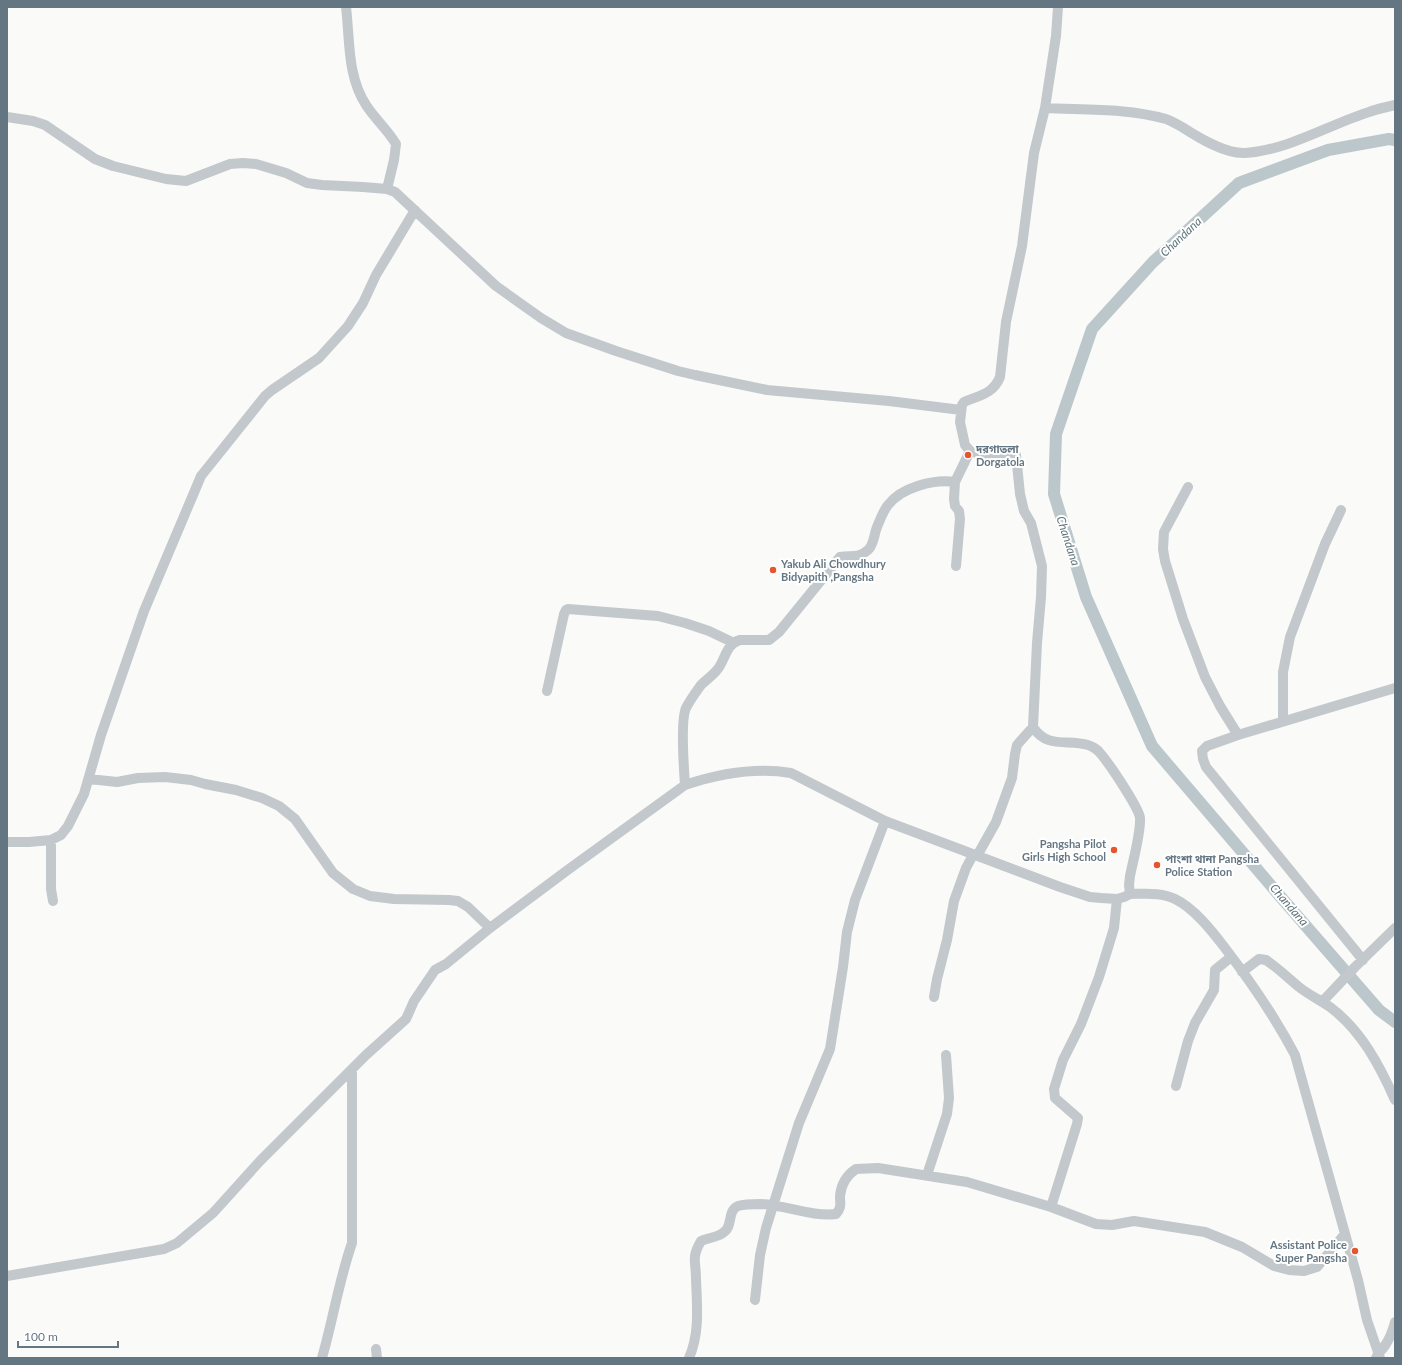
<svg xmlns="http://www.w3.org/2000/svg" width="1402" height="1365" font-family="Lato,'Noto Sans Bengali',sans-serif">
  <style>
    .lines { fill: none; stroke-linecap: round; stroke-linejoin: round }
    .river { stroke: #bbc7cb; stroke-width: 12 }
    .minor { stroke: #c3c8cc; stroke-width: 10 }
    .poi-dot { fill: #e4572e; stroke: #fff; stroke-width: 1.5 }
    .labels { text-anchor: middle; stroke-width: 4; stroke-linejoin: round; paint-order: stroke }
    .poi-label { font-size: 11px; font-weight: bold; fill: #657683; stroke: #fff; text-anchor: start }
    .water-label { font-size: 12px; font-style: italic; fill: #60757c; stroke: #fff }
  </style>
  <rect width="100%" height="100%" fill="#fafaf8"/>
  <g class="lines">
    <path class="river" d="M1395 140 1389 139 1328 150 1239 183 1153 262 1092 329 1056 434 1054 494 1086 597 1152 746 1279 895 1379 1010 1395 1022"/>
    <path class="minor" d="M346 7C350 40 347 76 366 105 375 119 388 130 396 144L394 160 387 189
      M1058 7 1056 36 1045 108 1034 153 1022 246 1006 322 1000 377C993 394 980 395 964 402L962 405 960 422 965 445 970 451 980 454H1012L1016 455 1020 494 1024 511 1031 523 1042 566 1041 597 1037 643 1033 727C1047 749 1067 739 1088 745 1092 746 1098 750 1100 753 1109 763 1139 808 1140 818 1141 832 1133 861 1130 876L1129 885 1130 894C1145 894 1161 892 1175 899 1194 908 1212 931 1225 948 1251 982 1275 1017 1295 1055L1358 1280 1367 1320 1380 1358
      M1045 108C1084 110 1128 108 1166 119 1172 121 1176 124 1182 127 1199 138 1225 154 1245 153 1289 150 1328 125 1369 112 1377 109 1386 107 1395 105
      M7 117 33 121 45 125 95 159 113 166 166 179 186 181 230 164 243 163 256 164 286 173 307 183 322 185 363 187 387 189 395 192 496 286 541 318 566 333 616 351 678 371 695 375 767 390 889 401 961 410
      M955 482 954 499 955 506 959 511 960 519 956 566
      M1188 487 1164 532 1163 549 1165 561 1183 619 1205 677 1220 706 1238 735
      M547 691 564 614 566 610 568 609 658 616 685 623 709 631 734 643
      M1283 721V672L1290 637 1325 544 1341 510
      M89 779 117 782 138 778 165 777 191 780 205 784 236 790 262 798 279 806 295 819 333 873 353 889 370 896 394 899 449 900 458 901 468 907 490 928
      M685 785C684 769 680 721 686 708 690 700 696 692 701 685 706 680 712 676 717 670 725 661 726 643 740 640H769L779 632 840 557C852 555 858 559 868 550 874 545 874 534 877 527 880 520 883 511 888 505 902 487 934 479 955 482L970 451
      M51 840V889L53 901
      M7 842H29L51 840 61 835 68 826 84 794 101 735 144 611 201 476 265 396 272 390 319 358 348 326 363 303 376 275 415 210
      M977 856 996 822 1012 778 1015 754 1017 745 1033 727
      M1363 960 1206 767 1203 759 1202 751 1207 746 1238 735 1395 688
      M1242 972 1259 959 1266 960C1278 968 1288 978 1299 987 1309 995 1320 1000 1330 1007 1361 1030 1380 1066 1395 1100
      M934 997 937 979 947 940 954 901 966 868 973 855
      M1322 1002 1355 967 1395 928
      M1176 1086 1188 1041 1195 1023 1214 990 1215 970 1231 957
      M927 1175 947 1114 949 1098 946 1055
      M1051 1207 1077 1124 1078 1118 1055 1098 1054 1089 1063 1060 1081 1024 1099 977 1114 928 1117 899
      M7 1276 164 1249 177 1243 213 1213 260 1161 366 1055 406 1019 414 1001 435 970 446 964 490 928 569 869 685 785C718 774 755 767 791 773L885 821 1060 887 1090 897 1101 898 1117 899 1124 897 1130 894
      M755 1300 760 1255 766 1228 799 1123 830 1049 843 967 847 932 855 900 885 821
      M376 1349 377 1358
      M322 1358C333 1320 339 1280 352 1243V1070
      M689 1358C700 1333 697 1306 696 1279 696 1261 691 1258 701 1241 708 1238 719 1237 724 1232 733 1226 727 1211 738 1206 745 1204 753 1204 760 1204 785 1205 812 1217 836 1214 842 1207 840 1204 840 1196 841 1185 847 1175 856 1169L878 1168 967 1182 1051 1207 1096 1224 1112 1225 1134 1221 1205 1232 1242 1247 1274 1266 1289 1270 1304 1271 1317 1267 1345 1234
      M1376 1358C1378 1353 1381 1351 1384 1347 1389 1340 1393 1330 1395 1322"/>
  </g>
  <g class="poi-dot">
    <circle cx="968" cy="455" r="4"/>
    <circle cx="773" cy="570" r="4"/>
    <circle cx="1114" cy="850" r="4"/>
    <circle cx="1157" cy="865" r="4"/>
    <circle cx="1355" cy="1251" r="4"/>
  </g>
  <g class="labels">
    <g class="poi-label">
      <text x="976" y="453">দরগাতলা<tspan x="976" dy="13">Dorgatola</tspan></text>
      <text x="781" y="568">Yakub Ali Chowdhury<tspan x="781" dy="13">Bidyapith ,Pangsha</tspan></text>
      <text x="1106" y="848" text-anchor="end">Pangsha Pilot<tspan x="1106" dy="13">Girls High School</tspan></text>
      <text x="1165" y="863">পাংশা থানা Pangsha<tspan x="1165" dy="13">Police Station</tspan></text>
      <text x="1347" y="1249" text-anchor="end">Assistant Police<tspan x="1347" dy="13">Super Pangsha</tspan></text>
    </g>
    <g class="water-label">
      <text transform="translate(1181 237) rotate(-43)" y="4">Chandana</text>
      <text transform="translate(1068 541) rotate(72)" y="4">Chandana</text>
      <text transform="translate(1289 905) rotate(49)" y="4">Chandana</text>
    </g>
  </g>
  <rect width="1402" height="1365" fill="none" stroke="#657683" stroke-width="16"/>
  <path d="M18 1341v6h100v-6" fill="none" stroke="#657683" stroke-width="2"/>
  <text x="24" y="1341" font-size="12" fill="#657683" stroke="#ffffff" stroke-width="3" paint-order="stroke">100 m</text>
</svg>
